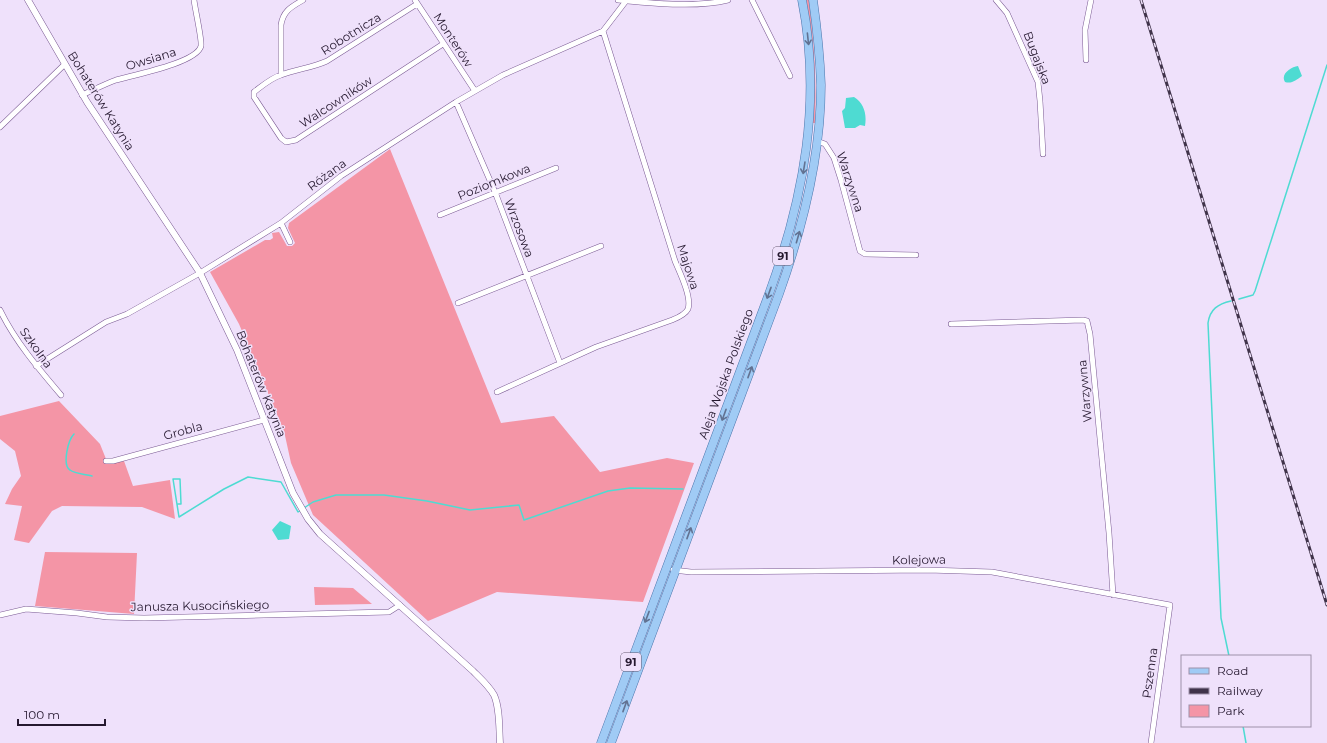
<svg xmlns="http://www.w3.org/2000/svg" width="1327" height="743" font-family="Montserrat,sans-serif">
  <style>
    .green { fill: #f495a6 }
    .water { fill: #4edbd2 }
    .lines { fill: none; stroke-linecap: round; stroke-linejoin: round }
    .stream { stroke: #4edbd2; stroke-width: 1.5 }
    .minor-casing { stroke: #7a5a93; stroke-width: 6 }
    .tertiary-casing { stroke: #7a5a93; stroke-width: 7 }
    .primary-casing { stroke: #4c76ab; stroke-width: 9 }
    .minor { stroke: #fff; stroke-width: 5 }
    .tertiary { stroke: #fff; stroke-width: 6 }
    .primary { stroke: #a0cbf5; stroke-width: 8 }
    .rail-casing { stroke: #40334a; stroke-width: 3 }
    .rail { stroke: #efe1fb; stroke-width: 1.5; stroke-dasharray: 4.5; stroke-linecap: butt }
    .oneway { stroke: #627292 }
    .labels { text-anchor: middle; stroke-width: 3; stroke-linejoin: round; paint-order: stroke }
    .shield { fill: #efe1fb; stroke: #62546c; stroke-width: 1 }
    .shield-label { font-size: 11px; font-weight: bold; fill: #25182f }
    .street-label { font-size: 12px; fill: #25182f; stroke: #efe1fb }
  </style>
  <rect width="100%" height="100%" fill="#efe1fb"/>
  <path class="green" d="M805 0H809C814 43 817 79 815 123H812Z
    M390 149 501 423 554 416 600 472 667 458 694 463 643 602 497 592 428 621 313 515 291 463 284 431 239 324 210 272 265 240H270L273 238 272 233 279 232 287 246H292L295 243 288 228 289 223Z
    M59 401 100 444 108 464 124 461 133 486 170 480 175 519 142 507 62 506 52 511 29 543 14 540 22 506 5 504 12 489 21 476 15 451 0 439V416Z
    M45 552 137 553 134 614 35 606Z
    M314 587 353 588 372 604 315 605Z"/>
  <path class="water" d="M1298 66 1302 76C1296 80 1292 84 1285 82 1280 74 1291 67 1298 66Z
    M854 97C864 103 867 114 865 126L860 125 855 128H845L842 111 845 108 846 98Z
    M280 521 291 526 289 539 278 540 272 530Z"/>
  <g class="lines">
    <path class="stream" d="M1239 299 1253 295 1255 291 1327 65
      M74 434C68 440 62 465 70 470 75 474 85 474 92 476
      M178 504H181L180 479H173L179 517 224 489 248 477 281 482 298 512 301 510
      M304 508 313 502 336 495H384L427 501 470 510 519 505 524 520 608 491 630 488 683 489
      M1229 656 1221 618 1208 323C1210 309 1218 304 1231 301
      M1243 726 1246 743"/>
    <g class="minor-casing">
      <path id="minor" d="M415 0 475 91
        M618 0C651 3 696 8 728 0
        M752 0 790 76
        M996 0 1007 13 1038 82 1040 101 1043 154
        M417 4 327 61C312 68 296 69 281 75 271 78 262 86 254 92V97L281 138 286 142 296 140 443 44
        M1086 60 1085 30 1091 0
        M281 74V25C283 11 291 7 303 0
        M82 95C93 90 105 84 116 80 133 75 197 63 201 46 202 39 195 9 194 0
        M456 102 495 192 560 363
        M0 127 65 64
        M817 141 825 144 834 158 841 180 860 251 865 254 916 255
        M440 215 556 168
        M281 223 290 242
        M458 303 601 246
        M0 310C15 341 38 368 61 395
        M951 324 1083 320 1087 321 1090 334 1109 533 1113 595
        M36 366 106 322 127 314 200 273 281 223 341 176 456 102 503 75 603 31 626 1
        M497 392 596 347 672 320C677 318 685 315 688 309 692 297 680 273 675 261L603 31
        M106 461H113L264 420
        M673 570 691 572 928 570 992 572 1170 605 1151 743
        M0 615 26 609 77 613 107 617 144 618 389 612 400 605"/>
    </g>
    <g class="tertiary-casing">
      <path id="tertiary" d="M28 0 87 102 200 273 237 350 293 493 308 519 320 534 473 671C480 678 489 686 494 695 500 708 499 728 500 743"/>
    </g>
    <g class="primary-casing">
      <path id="primary" d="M601 743 770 291C804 197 822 100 802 0
        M611 743 779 294C803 227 821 157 821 85 820 57 817 28 813 0"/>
    </g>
    <use href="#minor" class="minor"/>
    <use href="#tertiary" class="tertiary"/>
    <use href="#primary" class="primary"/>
    <g class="rail-casing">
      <path id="rail" d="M1141 0 1327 605"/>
    </g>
    <use href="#rail" class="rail"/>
  </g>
  <defs><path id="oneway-shaft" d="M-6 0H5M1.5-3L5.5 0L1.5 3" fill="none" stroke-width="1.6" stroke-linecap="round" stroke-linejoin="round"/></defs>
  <g class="oneway">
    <use href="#oneway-shaft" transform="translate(808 39) rotate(84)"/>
    <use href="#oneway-shaft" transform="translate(804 168) rotate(99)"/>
    <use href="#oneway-shaft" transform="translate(798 237) rotate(-74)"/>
    <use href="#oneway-shaft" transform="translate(769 293) rotate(110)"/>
    <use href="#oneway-shaft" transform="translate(750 372) rotate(-70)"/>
    <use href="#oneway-shaft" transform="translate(724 415) rotate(110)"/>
    <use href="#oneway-shaft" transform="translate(689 533) rotate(-70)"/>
    <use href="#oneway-shaft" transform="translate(647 617) rotate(111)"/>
    <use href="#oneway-shaft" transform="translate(625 706) rotate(-70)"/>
  </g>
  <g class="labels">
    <g class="shield">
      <rect x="773" y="247" width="20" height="18" rx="3"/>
      <rect x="621" y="653" width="20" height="18" rx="3"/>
    </g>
    <g class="shield-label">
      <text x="783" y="260">91</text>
      <text x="631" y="666">91</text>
    </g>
    <g class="street-label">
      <text transform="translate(351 34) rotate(-32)" y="4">Robotnicza</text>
      <text transform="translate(453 40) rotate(57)" y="4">Monterów</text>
      <text transform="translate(1037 58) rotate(69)" y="4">Bugajska</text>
      <text transform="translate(151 59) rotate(-17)" y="4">Owsiana</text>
      <text transform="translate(101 101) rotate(58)" y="4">Bohaterów Katynia</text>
      <text transform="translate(336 102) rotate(-33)" y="4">Walcowników</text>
      <text transform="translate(327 175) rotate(-36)" y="4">Różana</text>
      <text transform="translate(494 182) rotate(-22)" y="4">Poziomkowa</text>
      <text transform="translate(850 182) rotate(72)" y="4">Warzywna</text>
      <text transform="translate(519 228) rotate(69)" y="4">Wrzosowa</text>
      <text transform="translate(688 267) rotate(72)" y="4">Majowa</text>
      <text transform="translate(36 348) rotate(54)" y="4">Szkolna</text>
      <text transform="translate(726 374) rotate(-70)" y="4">Aleja Wojska Polskiego</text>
      <text transform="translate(261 384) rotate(68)" y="4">Bohaterów Katynia</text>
      <text transform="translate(1085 391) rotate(-95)" y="4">Warzywna</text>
      <text transform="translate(183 431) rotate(-15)" y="4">Grobla</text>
      <text transform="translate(919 560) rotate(-1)" y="4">Kolejowa</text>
      <text transform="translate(200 606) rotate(-1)" y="4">Janusza Kusocińskiego</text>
      <text transform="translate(1150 673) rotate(-82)" y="4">Pszenna</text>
    </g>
  </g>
  <rect x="1181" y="655" width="130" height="72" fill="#efe1fb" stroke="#9e91a9"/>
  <rect x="1189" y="668" width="20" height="6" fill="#a0cbf5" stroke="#9e91a9"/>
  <text x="1217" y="675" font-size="12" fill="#25182f">Road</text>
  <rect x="1189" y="688" width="20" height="6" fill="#40334a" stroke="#9e91a9"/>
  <text x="1217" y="695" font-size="12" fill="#25182f">Railway</text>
  <rect x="1189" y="705" width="20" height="12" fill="#f495a6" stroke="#9e91a9"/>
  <text x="1217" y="715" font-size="12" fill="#25182f">Park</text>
  <path d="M18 719v6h87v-6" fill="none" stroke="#25182f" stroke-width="2"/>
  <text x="24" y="719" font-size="12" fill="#25182f" stroke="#efe1fb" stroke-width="3" paint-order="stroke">100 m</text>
</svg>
